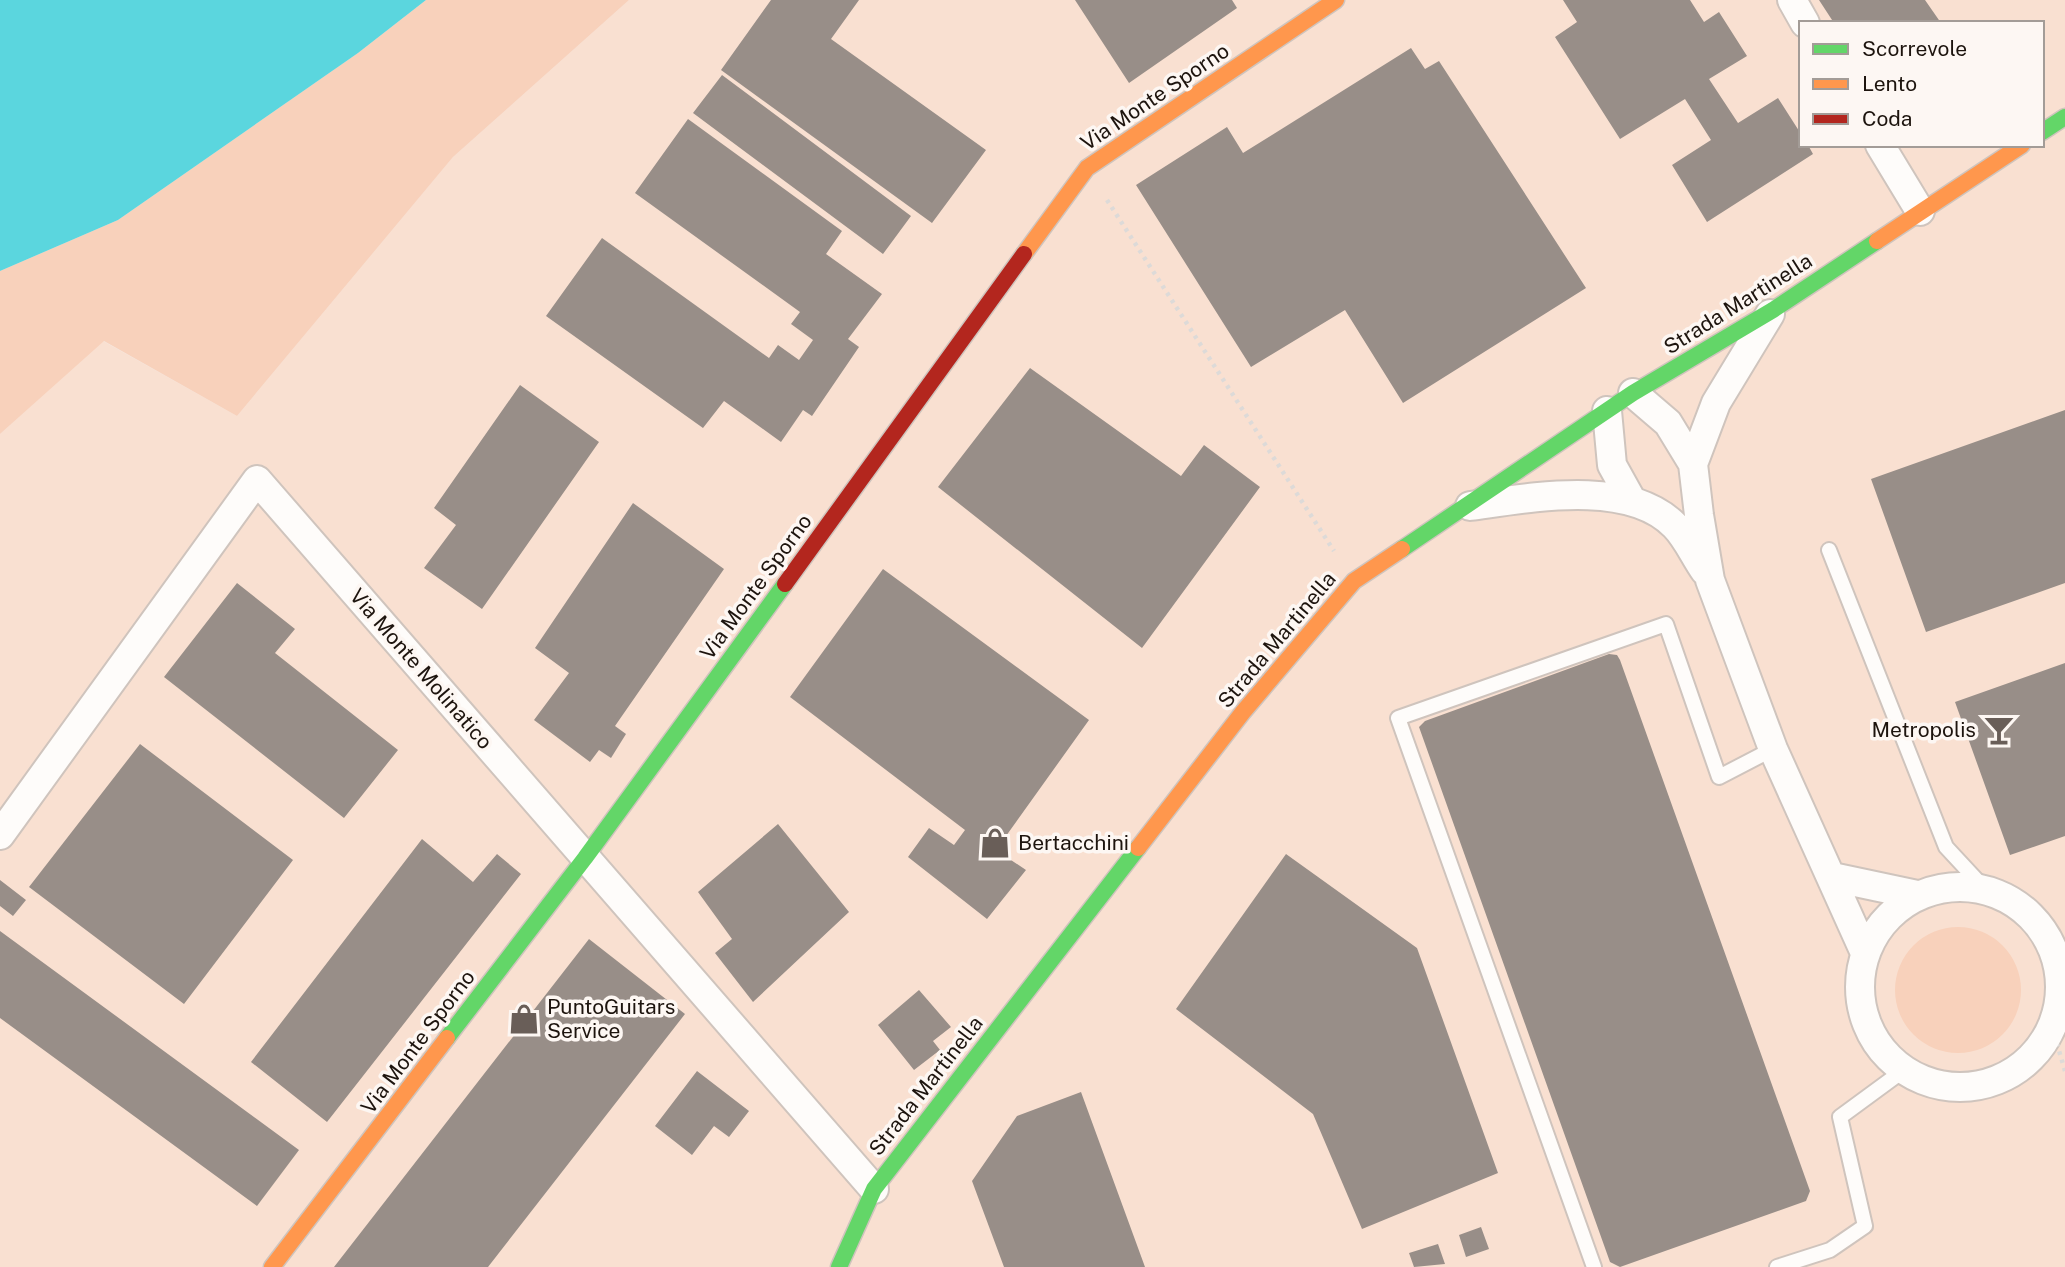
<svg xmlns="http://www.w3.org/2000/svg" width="2065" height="1267" font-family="'Public Sans',sans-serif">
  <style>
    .built { fill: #f9e0d1; fill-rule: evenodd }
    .green { fill: #f8d1bb }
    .water { fill: #5bd6de }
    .building { fill: #988e88 }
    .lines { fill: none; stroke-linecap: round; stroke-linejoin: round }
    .lane-casing { stroke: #cfc4bd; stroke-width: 18 }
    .street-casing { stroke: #cfc4bd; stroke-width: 32 }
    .fast-casing { stroke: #cfc4bd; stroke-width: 19 }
    .slow-casing { stroke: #cfc4bd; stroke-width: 19 }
    .jam-casing { stroke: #cfc4bd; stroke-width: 19 }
    .path { stroke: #dddad8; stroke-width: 4.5; stroke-dasharray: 3.5 5; stroke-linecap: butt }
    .lane { stroke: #fefcfa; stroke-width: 14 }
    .street { stroke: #fefcfa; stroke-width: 28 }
    .fast { stroke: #63d668; stroke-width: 16 }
    .slow { stroke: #ff974d; stroke-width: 16 }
    .jam { stroke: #b3261e; stroke-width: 16 }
    .labels { text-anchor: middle; stroke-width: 7; stroke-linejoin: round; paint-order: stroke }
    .street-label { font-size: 21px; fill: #1d140e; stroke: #fdf7f3 }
    .poi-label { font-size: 21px; fill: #1d140e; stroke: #fdf7f3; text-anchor: start }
  </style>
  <rect width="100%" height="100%" fill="#f5e8e1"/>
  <path class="built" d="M629 0H2065V1267H0V434L103 341 237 416 453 157ZM1801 23H2042V145H1801Z"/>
  <path class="green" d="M426 0H629L453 157 237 416 104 341 0 434V271L118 220 358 53Z
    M1895 990a63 63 0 1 1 126 0a63 63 0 1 1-126 0Z"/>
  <path class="water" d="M0 0H426L358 53 118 220 0 271Z"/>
  <path class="building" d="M771 0H859L831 39 986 150 932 223 721 70Z
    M1075 0H1232L1237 8 1129 83Z
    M1563 0H1690L1704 22 1719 12 1747 56 1709 79 1738 123 1778 98 1801 134V145H1808L1813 154 1707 222 1672 165 1711 140 1685 99 1620 139 1555 37 1577 22Z
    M1819 0H1925L1941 23H1834Z
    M1411 48 1425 69 1439 61 1586 288 1403 403 1345 310 1251 367 1136 185 1227 127 1243 153Z
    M722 75 911 216 883 254 693 113Z
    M688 119 842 231 826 254 882 294 848 339 859 347 812 416 803 410 781 442 724 401 703 428 546 316 602 238 769 358 778 345 799 360 813 340 791 324 800 312 635 193Z
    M1030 368 1181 476 1204 445 1260 487 1142 648 938 487Z
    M520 385 599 442 482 609 424 568 456 525 434 508Z
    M2065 410V583L1926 632 1871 479Z
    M633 503 724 569 615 726 626 734 611 758 599 750 590 762 534 720 569 673 535 648Z
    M883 569 1089 720 996 850 1026 870 987 919 908 857 929 828 954 845 965 830 790 697Z
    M237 583 295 629 275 653 398 750 344 818 164 677Z
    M1609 654 1617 655 1620 660 1810 1191 1806 1201 1620 1267 1610 1262 1419 727 1425 721Z
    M2065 663V836L2010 855 1955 702Z
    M140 744 293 860 184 1004 29 887Z
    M778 824 849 912 753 1002 715 953 732 939 698 892Z
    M422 839 473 882 497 854 521 874 327 1122 251 1062Z
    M1286 854 1417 948 1498 1173 1362 1229 1313 1114 1176 1009Z
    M0 880 26 900 13 916 0 906Z
    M0 931 299 1150 257 1206 0 1018Z
    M589 939 685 1014 488 1267H334Z
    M919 990 951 1027 933 1041 940 1050 914 1070 878 1025Z
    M697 1071 749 1111 729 1137 714 1126 692 1155 655 1126Z
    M1081 1092 1145 1267H1004L972 1181 1017 1116Z
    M1481 1227 1489 1249 1466 1257 1459 1235Z
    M1438 1244 1445 1264 1414 1267 1409 1253Z"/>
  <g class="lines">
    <g class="lane-casing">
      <path id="lane" d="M1829 550 1946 847 1985 889
        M1594 1267 1398 718 1666 624 1719 777 1773 749
        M1777 1267 1830 1250 1865 1226 1840 1117 1904 1070"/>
    </g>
    <g class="street-casing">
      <path id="street" d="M1792 0 1805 23
        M1880 145 1920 211
        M1770 314 1716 403 1693 464 1699 515 1710 580 1773 749 1865 953
        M1633 393 1668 423 1693 464
        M1607 411 1612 465 1632 501
        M1470 506C1529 498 1629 478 1675 526 1687 538 1695 557 1705 571
        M0 835 257 480 874 1189
        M1832 877 1917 895
        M1860 987a100 100 0 1 1 200 0a100 100 0 1 1-200 0Z"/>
    </g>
    <g class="fast-casing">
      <path id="fast" d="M2042 132 2065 117
        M1402 549 1633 393 1773 310 1877 241
        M447 1038 585 858 785 584
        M839 1267 874 1189 1138 848"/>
    </g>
    <g class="slow-casing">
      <path id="slow" d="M1877 241 2022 145
        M1024 254 1087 168 1336 0
        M1138 848 1243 712 1354 581 1402 549
        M272 1267 447 1038"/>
    </g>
    <g class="jam-casing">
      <path id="jam" d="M785 584 1024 254"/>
    </g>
    <path class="path" d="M1107 200 1334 551
      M2052 1027 2065 1071"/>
    <use href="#lane" class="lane"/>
    <use href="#street" class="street"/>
    <use href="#fast" class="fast"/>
    <use href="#slow" class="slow"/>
    <use href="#jam" class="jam"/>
  </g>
  <defs>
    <g id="bar-bare" transform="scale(2.415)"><path d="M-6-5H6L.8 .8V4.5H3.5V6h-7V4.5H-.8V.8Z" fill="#695e58" stroke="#fdf7f3" stroke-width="2.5" paint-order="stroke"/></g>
    <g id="shop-bare" transform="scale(2.415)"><path d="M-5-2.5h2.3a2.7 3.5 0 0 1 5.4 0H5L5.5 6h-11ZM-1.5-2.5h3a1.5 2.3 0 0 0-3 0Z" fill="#695e58" stroke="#fdf7f3" stroke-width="2.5" paint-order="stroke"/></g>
  </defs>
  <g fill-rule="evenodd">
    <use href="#bar-bare" x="1999" y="730"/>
    <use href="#shop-bare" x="995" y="843"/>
    <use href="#shop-bare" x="524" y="1019"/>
  </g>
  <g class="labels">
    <g class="street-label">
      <text transform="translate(1155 97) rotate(-34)" y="7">Via Monte Sporno</text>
      <text transform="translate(1738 304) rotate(-32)" y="7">Strada Martinella</text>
      <text transform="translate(756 587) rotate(-54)" y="7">Via Monte Sporno</text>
      <text transform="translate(1277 640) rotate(-50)" y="7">Strada Martinella</text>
      <text transform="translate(421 669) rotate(49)" y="7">Via Monte Molinatico</text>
      <text transform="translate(418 1042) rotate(-53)" y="7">Via Monte Sporno</text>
      <text transform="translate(926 1086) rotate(-52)" y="7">Strada Martinella</text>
    </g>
    <g class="poi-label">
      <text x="1976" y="737" text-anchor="end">Metropolis</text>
      <text x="1018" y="850">Bertacchini</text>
      <text x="547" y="1014">PuntoGuitars<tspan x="547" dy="24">Service</tspan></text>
    </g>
  </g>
  <rect x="1799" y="21" width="245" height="126" fill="#fdf7f3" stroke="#a39c97" stroke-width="2"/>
  <rect x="1813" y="44" width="35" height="10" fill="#63d668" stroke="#a39c97" stroke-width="2"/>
  <text x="1862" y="56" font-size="21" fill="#1d140e">Scorrevole</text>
  <rect x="1813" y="79" width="35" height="10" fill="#ff974d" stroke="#a39c97" stroke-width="2"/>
  <text x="1862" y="91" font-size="21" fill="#1d140e">Lento</text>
  <rect x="1813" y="114" width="35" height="10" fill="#b3261e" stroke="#a39c97" stroke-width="2"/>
  <text x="1862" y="126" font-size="21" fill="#1d140e">Coda</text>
</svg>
